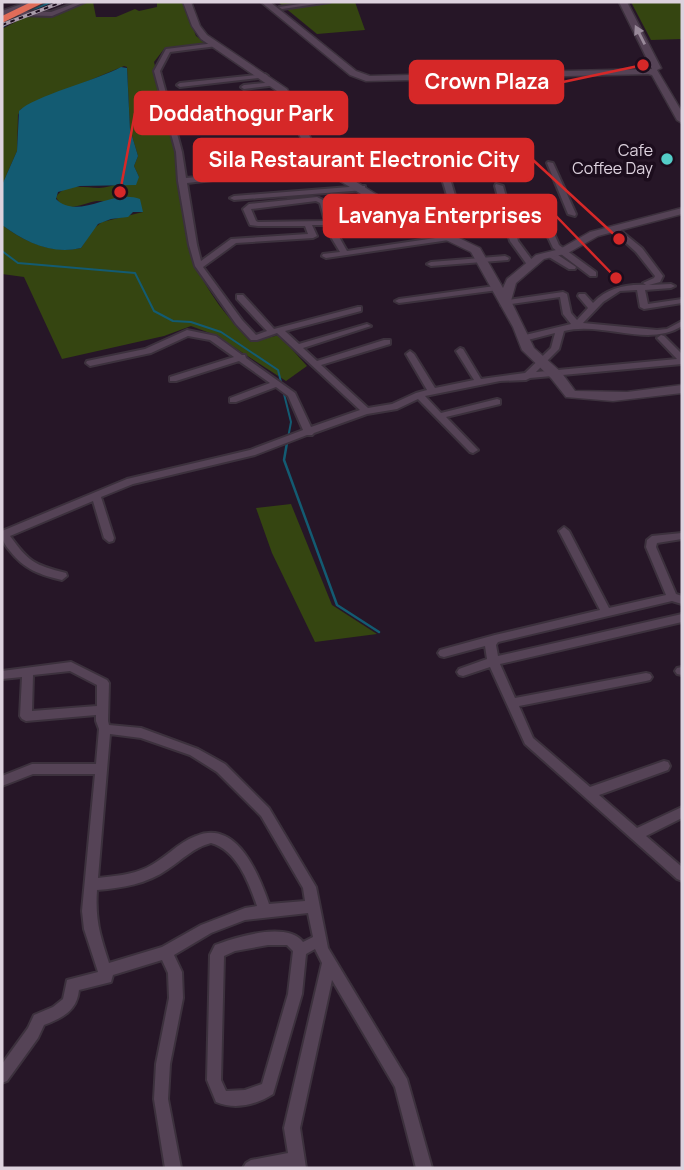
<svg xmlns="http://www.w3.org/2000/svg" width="684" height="1170" font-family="Manrope,sans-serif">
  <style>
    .green { fill: #354511 }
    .water { fill: #135b72 }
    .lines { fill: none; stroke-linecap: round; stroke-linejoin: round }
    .stream-far1 { stroke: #135b72; stroke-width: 2 }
    .stream { stroke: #135b72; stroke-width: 2.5 }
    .street-casing { stroke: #3c313d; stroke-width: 4 }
    .secondary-casing { stroke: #3c313d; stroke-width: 3 }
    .highway-casing { stroke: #3c313d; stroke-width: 3 }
    .street { fill: #554356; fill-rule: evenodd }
    .secondary { fill: #554356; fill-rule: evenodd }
    .highway { fill: #e06c59; fill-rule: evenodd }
    .rail-casing { stroke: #a89ba9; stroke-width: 3.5 }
    .rail { stroke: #1c0d1d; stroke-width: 2; stroke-dasharray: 4.5; stroke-linecap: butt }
    .oneway { fill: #998a9a }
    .poi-dot { fill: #54cdc8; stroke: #1c0d1d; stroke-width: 2.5 }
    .labels { text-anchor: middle; stroke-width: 7; stroke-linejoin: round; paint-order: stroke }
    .far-poi-label { font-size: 16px; fill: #ddd2de; stroke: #1c0d1d; text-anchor: end }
    .leader { fill: none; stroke: #d62828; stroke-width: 2.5 }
    .callout-dot { fill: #d62828; stroke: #1c0d1d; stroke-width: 2.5 }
    .callout { fill: #d62828; stroke: #d62828; stroke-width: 2.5 }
    .callout-label { font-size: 21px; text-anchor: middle; font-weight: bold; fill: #fff }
  </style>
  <rect width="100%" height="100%" fill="#261627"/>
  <path class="green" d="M88 2H93L96 17H116L135 9 139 11 157 7V3H184L196 36 208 45 164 49 154 62 174 139 195 262C207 293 228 318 251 342L279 335 307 366 286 381 215 335 191 326 164 336 62 359 24 277 2 274V225C25 242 51 254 81 248L93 229 102 222 143 212C130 209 111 200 97 201 84 202 65 216 56 197 66 182 84 188 99 188 112 187 126 181 139 177L134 166 138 156 130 129 127 67 124 66 21 109 18 115 17 151 2 185V29L29 15H53Z
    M278 2H355L365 30 317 34Z
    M631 2H682V39L651 40Z
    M291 504 332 605 377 634 315 642 272 553 256 508Z"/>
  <path class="water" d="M121 67 127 68 130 129 138 156 134 166 139 177 136 185 80 186 58 192 56 199C78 221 113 188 140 199L143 212H133L128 217 111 219 98 224 81 248C52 255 25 242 2 225V185L17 151 19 111C33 96 98 80 121 67Z"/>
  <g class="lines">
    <path class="stream-far1" d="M29 11 51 2
      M2 27 23 14
      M2 251 18 263 135 273 154 311 173 321 191 322 221 332 278 370 291 422 288 438"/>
    <path class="stream" d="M288 437 284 460 337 605 379 632"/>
    <g class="street-casing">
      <path id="street" d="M78 2H85L52 16 17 15 14 13 17 11 51 12Z
        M314 2H330L282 9 279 7Z
        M215 43 217 44V46L170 52 160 71 182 152 186 178 230 174 234 176 230 178 187 183 197 245 201 261 231 239 308 234 305 226H258L250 225 243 209 249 204 317 197 327 202 333 223 402 213 406 215 402 217 334 228 347 251 449 236 453 238 449 240 326 258 322 256 323 254 340 252 328 232 326 225H312L317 236 313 238 236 243 203 267 242 320 256 335 267 331 237 299V295H243L274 329 358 307H361V311L285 331 299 344 367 324 371 326 303 348 317 361 384 340H390V344L321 365 368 408 392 404 416 393 427 390 406 354 410 351 414 354 435 388 474 380 456 351 460 348 463 349 481 379 525 373 551 348 555 333 524 341 520 338 521 336 571 324 563 314 560 297 504 305H501V301L563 292 567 294 571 313 577 320 588 308 578 296 579 294H585L593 303C607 288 626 284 646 285L643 283 654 278 655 276 636 252 612 230 611 228 615 226 642 248 663 276 660 282 649 285 671 284 675 286 671 288 645 290 648 304 682 299V303L644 309 640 307 637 290 620 291 603 302 583 323 657 330 667 329 682 321V326C648 348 602 321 564 331L559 349 536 372 677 359 657 338 661 335 664 336 682 354V364L530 378 526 380 500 381 425 396 441 413 497 399 500 400V404L446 417 476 448 478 450 473 453 470 452 418 399 397 409 367 414 314 433 312 435H307L255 455 133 484 101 497 114 538 113 541 109 542 104 538 93 501 10 536C29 562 34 565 66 573L67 576 62 580C40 575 24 569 10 551 4 544 2 540 2 531L127 479 250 450 303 430 288 396 276 387 236 402H230V398L270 383 239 361 176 381H170V377L234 357 210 340 188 336 151 353 90 366 86 363 87 361 145 349 187 330 216 336 242 355H245L246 358 295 393 311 427 360 410 277 333 257 340H251L236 324 195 266 189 245 178 181 176 152 154 71 166 49ZM316 201 320 203 325 221 258 222 256 221 251 209Z
        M265 74 268 76 267 77 180 87 177 85 180 83Z
        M275 82 278 84 277 85 244 89 241 87 244 85Z
        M300 121 303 123 302 124 218 130 215 128 218 126Z
        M311 147 313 148V150L272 154 269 152 272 150Z
        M392 162C413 162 432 161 450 172L451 182 460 212 459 214 452 212 443 182 444 174C415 157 363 169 330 173L327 171 330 169Z
        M548 162 553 163 576 214 575 216 568 214 547 163Z
        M323 164 325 165V167L240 174 237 172 240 170Z
        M496 184 503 186 518 241 535 264 534 266H528L510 241 495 186Z
        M362 186H365V190L234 200 230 198 234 196Z
        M392 206H395V210L344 216 340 214 344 212Z
        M543 222H549L559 245 596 272V276H590L553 248 542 224Z
        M549 253H555L576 267 575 269H569L549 257Z
        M505 256 509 258 508 260 431 266 427 264 431 262Z
        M495 286H498V290L399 303 395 301 399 299Z
        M564 527 569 531 609 608 666 595 646 547 647 540 652 536 682 533V539L657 543 656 547 676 594 682 596V604L672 601 498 642 496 645 498 656 682 614V622L500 664 515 698 646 673 650 674 652 677 650 680 646 681 519 706 533 738 590 787 664 761 668 762 670 766 668 770 599 795 637 828 682 807V818L646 836 682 867V881L677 879 525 744 490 667 463 676 459 675 457 672 459 669 487 659 485 646 444 657 440 656 438 653 440 650 495 635 600 610 559 531Z
        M71 662 107 680 109 683 108 721 109 725 141 728 198 749 225 764 269 808 316 887 328 948 407 1079 432 1168H416L395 1087 332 980 300 1128 306 1168H243L246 1163 251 1160 288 1153 284 1128 322 963 315 949 306 954 302 994 273 1094C256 1105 235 1110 216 1102L207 1080 210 955 215 945C236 937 287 921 303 942L313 937 308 913 245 920 211 933 174 955 182 972 183 998 170 1064 168 1099 181 1168H165L154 1099 156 1064 169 998 168 973 162 960 113 975 111 982 79 990C77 1011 62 1018 44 1025L38 1038 7 1081 2 1083V1064L28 1028 34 1015 53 1007 63 999 67 980 98 972 84 929 82 911 95 774H33L2 786V776L32 764H96L99 729 96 721V715L26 721 22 719 20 716 22 677 2 679V671ZM70 671 97 685V706L32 711 33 675ZM110 734 141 738 190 755 217 772 261 816 303 888 305 901 269 904C259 875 237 819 196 836 177 843 164 860 146 868 131 875 114 876 98 878ZM211 843C237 850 249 883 257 906L245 908 201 925 162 947 109 963C100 935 95 920 97 890 122 888 147 884 168 869 182 860 194 847 211 843ZM268 945H287L293 951 288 994 262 1084 245 1090 226 1091 221 1080 224 956 235 951Z
        M682 667V675L677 674 675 671 677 668Z"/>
    </g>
    <g class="secondary-casing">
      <path id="secondary" d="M27 2H38L2 16V11Z
        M183 2H191L200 26 207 35 287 89 321 160 406 213 480 248 503 288 507 279 536 255 560 249 590 232 682 208V214L598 236 568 253 544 259 516 283 511 301 534 348 561 372 575 391 627 392 682 385V393L613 401 566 397 551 378 522 350 513 327 471 252 398 217 313 164 280 93 201 39 192 26Z
        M261 2H270L356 71 370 76 652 69 619 2H627L661 68 657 70 682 112V123L677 120 652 75 648 74 366 81 350 75Z"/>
    </g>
    <g class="highway-casing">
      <path id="highway" d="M31 2H45L2 23V16Z"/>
    </g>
    <use href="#street" class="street"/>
    <use href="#secondary" class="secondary"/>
    <use href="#highway" class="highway"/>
    <g class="rail-casing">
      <path id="rail" d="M2 25 62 2"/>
    </g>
    <use href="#rail" class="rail"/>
  </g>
  <defs><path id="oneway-solid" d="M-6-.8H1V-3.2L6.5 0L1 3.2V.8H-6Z" transform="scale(1.75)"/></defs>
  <use class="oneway" href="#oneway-solid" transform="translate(640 35) rotate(-117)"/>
  <circle class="poi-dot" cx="667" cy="159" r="7"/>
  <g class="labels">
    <g class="far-poi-label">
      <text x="653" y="156">Cafe<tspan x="653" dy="18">Coffee Day</tspan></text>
    </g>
  </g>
  <path class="leader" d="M643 65L563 82M120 192L135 113M619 239L533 160M616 278L556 216"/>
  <g class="callout-dot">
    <circle cx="643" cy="65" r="7"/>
    <circle cx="120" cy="192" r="7"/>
    <circle cx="619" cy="239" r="7"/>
    <circle cx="616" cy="278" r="7"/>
  </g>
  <g class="callout">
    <rect x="410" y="61" width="153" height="42" rx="7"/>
    <rect x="135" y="92" width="212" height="42" rx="7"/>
    <rect x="194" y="139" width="339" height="42" rx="7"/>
    <rect x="324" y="195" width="232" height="42" rx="7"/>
  </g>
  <g class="callout-label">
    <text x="487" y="89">Crown Plaza</text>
    <text x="241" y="121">Doddathogur Park</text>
    <text x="364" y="167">Sila Restaurant Electronic City</text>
    <text x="440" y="223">Lavanya Enterprises</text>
  </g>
  <rect width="684" height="1170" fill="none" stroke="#ddd2de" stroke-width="7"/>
</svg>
